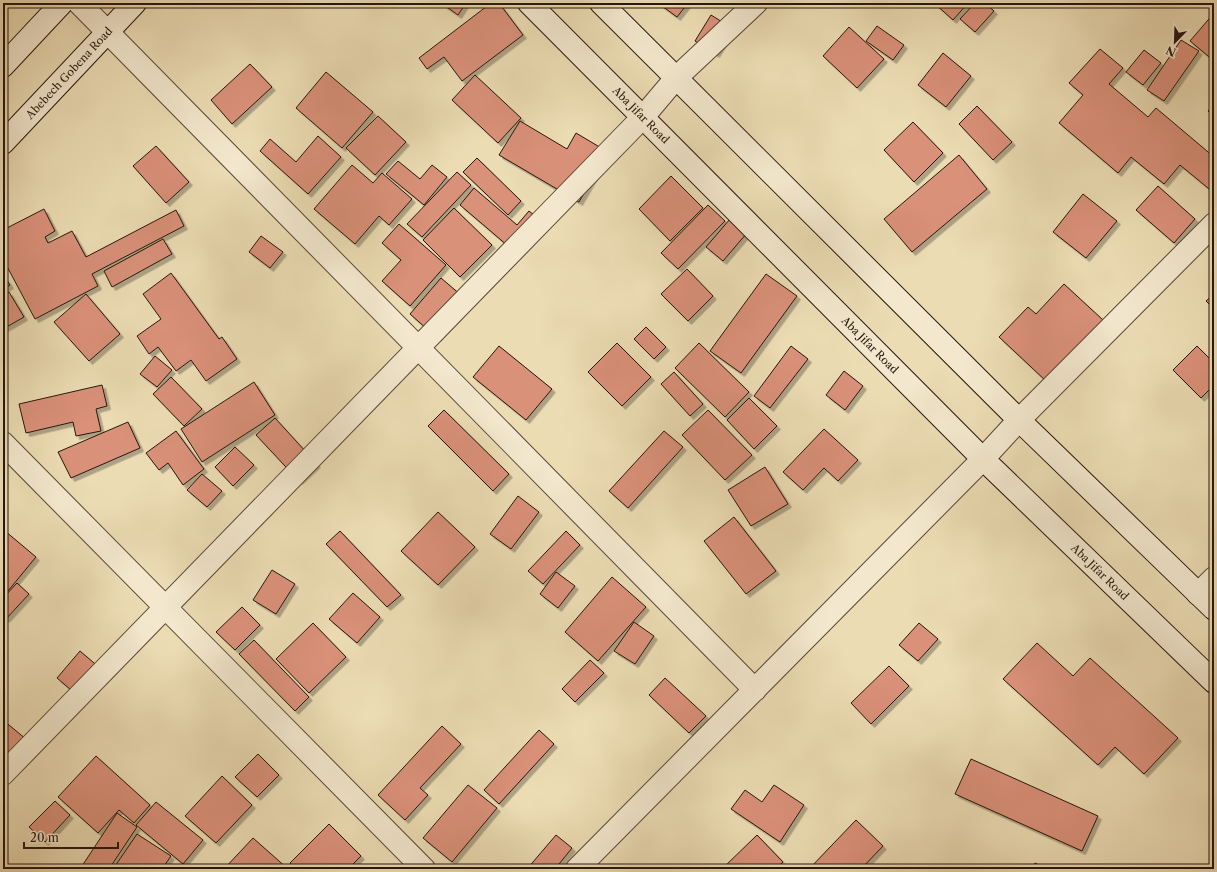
<svg xmlns="http://www.w3.org/2000/svg" width="1217" height="872" font-family="'Libre Caslon Text',serif">
  <style>
    .building { fill: #da917a; stroke: #26160b; filter: url(#shadow) }
    .lines { fill: none; stroke-linecap: round; stroke-linejoin: round }
    .street-casing { stroke: #584835; stroke-width: 24 }
    .secondary-casing { stroke: #26160b; stroke-width: 24 }
    .street { stroke: #f3e8ce; stroke-width: 22 }
    .secondary { stroke: #f3e8ce; stroke-width: 22 }
    .labels { text-anchor: middle; stroke-width: 3.5; stroke-linejoin: round; paint-order: stroke }
    .street-label { font-size: 11px; fill: #26160b; stroke: #f3e8ce }
  </style>
  <defs>
    <filter id="shadow"><feDropShadow dx="3.5" dy="3.5" stdDeviation="0" flood-color="#0004"/></filter>
  </defs>
  <rect width="100%" height="100%" fill="#ecdcb4"/>
  <filter id="stains"><feTurbulence type="fractalNoise" baseFrequency=".005" numOctaves="4"/><feColorMatrix values="0 0 0 0 .2 0 0 0 0 .09 0 0 0 0 .02 0 0 0 .5 -.17"/></filter>
  <radialGradient id="worn" r=".72"><stop offset=".6" stop-color="#630" stop-opacity="0"/><stop offset="1" stop-color="#630" stop-opacity=".3"/></radialGradient>
  <path class="building" d="M441 3H466L458 15Z
    M491 3H499L523 35 462 81 444 57 427 69 419 58Z
    M658 3H688L677 17Z
    M934 3H968L953 20Z
    M975 3H985L994 11 975 32 960 19Z
    M1214 13V61L1190 41Z
    M711 15 732 28 716 54 695 41Z
    M877 26 904 45 893 60 866 41Z
    M849 27 884 59 857 88 823 56Z
    M1181 40 1199 51 1164 101 1147 90Z
    M1100 49 1123 68 1109 84 1148 117 1156 108 1214 157V193L1180 165 1164 184 1131 157 1118 173 1059 123 1083 95 1069 83Z
    M1144 50 1161 63 1143 85 1126 72Z
    M943 53 971 76 946 107 918 85Z
    M250 64 272 87 232 124 211 100Z
    M326 72 373 112 342 148 296 108Z
    M475 75 521 118 498 143 452 100Z
    M1214 104V117L1208 111Z
    M977 106 1012 142 993 160 959 124Z
    M378 116 406 142 375 175 346 148Z
    M520 121 567 149 576 133 608 152 579 202 499 155Z
    M913 122 943 153 914 182 884 150Z
    M318 136 341 157 308 194 260 151 270 139 296 162Z
    M156 146 189 182 166 203 133 166Z
    M959 155 987 189 912 252 884 219Z
    M477 158 521 201 508 215 463 172Z
    M398 161 420 179 432 165 447 177 424 205 386 174Z
    M352 165 373 183 382 173 412 199 389 225 379 216 355 244 314 209Z
    M457 172 471 185 422 237 407 224Z
    M671 176 703 208 670 241 639 209Z
    M1158 186 1195 219 1174 243 1136 210Z
    M474 188 517 225 529 211 541 221 515 252 460 205Z
    M1083 194 1117 221 1086 258 1053 232Z
    M708 205 725 221 678 269 661 253Z
    M454 208 492 245 460 277 423 240Z
    M44 209 55 231 45 237 48 243 72 231 86 257 176 210 184 226 92 274 98 286 35 319 3 259V252L7 250 3 241V230Z
    M730 219 747 233 723 261 706 247Z
    M399 224 446 265 410 306 382 281 401 260 382 243Z
    M261 236 283 252 270 268 249 252Z
    M163 239 172 254 112 287 104 271Z
    M687 269 713 296 688 321 661 294Z
    M171 273 219 339 222 337 237 359 206 381 191 360 176 371 158 347 149 354 137 336 161 319 143 294Z
    M766 274 797 296 741 373 710 351Z
    M3 275 10 285 3 290Z
    M441 278 469 302 437 338 410 314Z
    M1064 284 1103 320 1046 381 999 337 1028 307 1036 314Z
    M9 292 24 317 3 329V296Z
    M86 294 120 334 89 361 54 322Z
    M1214 294V309L1206 301Z
    M646 327 666 347 654 359 634 339Z
    M617 343 651 377 622 406 588 372Z
    M699 343 749 392 725 417 675 368Z
    M499 346 552 389 526 420 473 377Z
    M791 346 808 359 770 408 754 396Z
    M1197 346 1214 363V385L1201 398 1173 370Z
    M155 356 172 370 157 387 140 374Z
    M844 371 863 386 845 410 826 395Z
    M674 372 703 404 690 416 661 384Z
    M171 377 202 409 184 426 153 394Z
    M254 382 275 415 202 462 181 429Z
    M102 385 107 406 96 409 101 431 76 436 73 422 26 433 19 404Z
    M749 398 777 426 754 449 727 420Z
    M444 410 509 474 493 491 428 426Z
    M708 410 752 455 725 480 682 435Z
    M275 418 317 464 299 481 256 435Z
    M128 422 140 448 71 478 58 452Z
    M824 429 858 460 838 481 824 468 803 490 783 472Z
    M176 431 204 469 183 485 168 463 159 470 146 453Z
    M664 431 683 447 628 508 609 491Z
    M235 447 254 465 233 486 215 467Z
    M765 467 788 504 751 526 728 490Z
    M202 474 222 491 207 507 187 490Z
    M518 496 539 512 511 549 490 534Z
    M438 512 475 547 438 585 401 551Z
    M734 517 776 571 746 594 704 541Z
    M5 531 36 557 3 597V534Z
    M340 531 401 595 387 607 326 544Z
    M566 531 580 545 543 584 528 571Z
    M272 570 295 584 276 614 253 600Z
    M556 572 575 586 558 608 540 594Z
    M612 577 646 607 598 661 565 632Z
    M17 583 29 594 6 619 3 616V598Z
    M353 593 380 617 357 643 329 619Z
    M242 607 260 625 235 650 216 632Z
    M634 622 654 636 635 664 614 651Z
    M313 623 346 657 309 693 276 659Z
    M919 623 938 639 918 661 899 645Z
    M254 640 309 697 295 711 239 654Z
    M1037 643 1073 676 1090 658 1178 738 1144 774 1115 747 1098 765 1003 679Z
    M80 651 101 669 78 696 57 678Z
    M590 660 604 673 575 702 562 689Z
    M889 666 909 686 871 724 851 703Z
    M665 678 706 716 689 733 649 695Z
    M3 720 27 740 3 769Z
    M442 726 461 744 420 788 428 795 405 820 378 795Z
    M539 730 554 744 499 804 484 790Z
    M258 754 279 775 257 797 235 777Z
    M96 756 150 805 134 823 119 810 98 833 58 797Z
    M971 759 1098 816 1082 851 955 794Z
    M222 776 252 805 216 843 185 816Z
    M468 785 497 808 452 862 423 838Z
    M774 785 804 805 780 842 731 809 745 790 762 802Z
    M55 801 70 815 45 842 29 827Z
    M156 802 203 840 183 864 136 825Z
    M117 813 137 827 109 869H80Z
    M856 820 883 846 861 869H809Z
    M329 824 361 856 348 869H295L290 863Z
    M137 834 171 856 162 869H113Z
    M556 835 572 848 555 869H527Z
    M757 835 783 862 775 869H722Z
    M253 838 288 869H224Z
    M1035 863 1047 869H1032Z"/>
  <g class="lines">
    <g class="street-casing">
      <path id="street" d="M79 3 755 690
        M3 443 424 869
        M1198 594 1214 578
        M3 774 643 117 676 78 756 3
        M577 869 983 459 1019 420 1214 224"/>
    </g>
    <g class="secondary-casing">
      <path id="secondary" d="M529 3 983 459 1214 682
        M601 3 1019 420 1214 609
        M3 66 62 3
        M3 143 135 3"/>
    </g>
    <use href="#street" class="street"/>
    <use href="#secondary" class="secondary"/>
  </g>
  <g class="labels">
    <g class="street-label">
      <text transform="translate(69 73) rotate(-47)" y="4">Abebech Gobena Road</text>
      <text transform="translate(641 115) rotate(45)" y="4">Aba Jifar Road</text>
      <text transform="translate(870 345) rotate(45)" y="4">Aba Jifar Road</text>
      <text transform="translate(1100 572) rotate(44)" y="4">Aba Jifar Road</text>
    </g>
  </g>
  <rect width="1217" height="872" fill="none" stroke="#ecdcb4" stroke-width="16"/>
  <rect x="4" y="4" width="1209" height="864" fill="none" stroke="#26160b" stroke-width="2"/>
  <rect x="8" y="8" width="1201" height="856" fill="none" stroke="#26160b"/>
  <g transform="translate(1175 42) rotate(203)" stroke="#f3e8ce" stroke-width="3" paint-order="stroke">
  <path d="M0-3L7 15L0 10L-7 15Z" fill="#26160b"/>
  <text y="-6" font-size="11" font-weight="bold" text-anchor="middle" fill="#26160b">N</text>
  </g>
  <path d="M24 842v6h94v-6" fill="none" stroke="#26160b" stroke-width="2"/>
  <text x="30" y="842" font-size="12" fill="#26160b" stroke="#f3e8ce" stroke-width="3" paint-order="stroke">20 m</text>
  <rect width="100%" height="100%" filter="url(#stains)"/>
  <rect width="100%" height="100%" fill="url(#worn)"/>
</svg>
